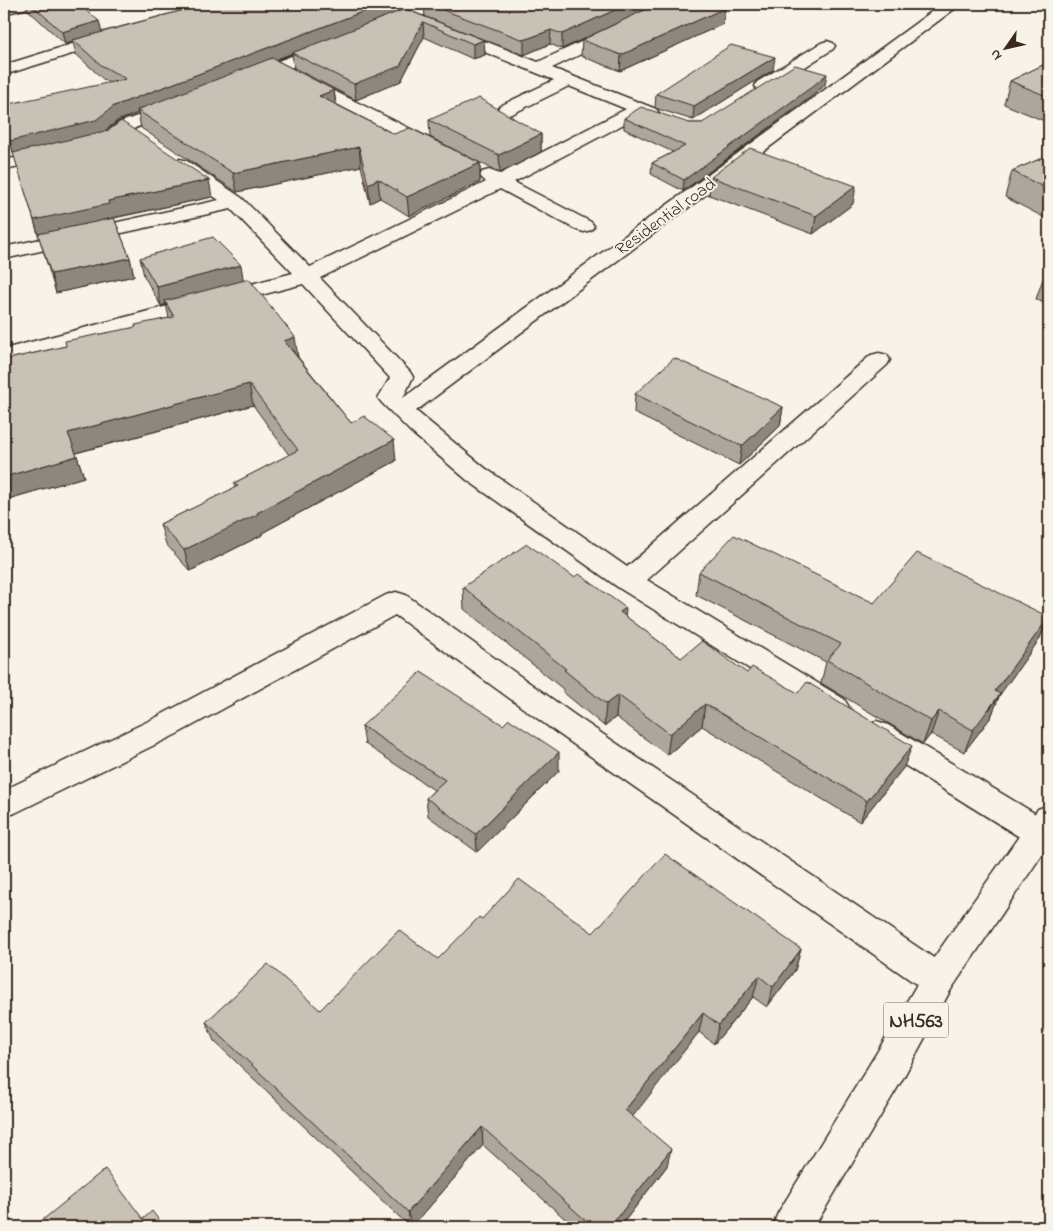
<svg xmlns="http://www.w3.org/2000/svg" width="1053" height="1231" font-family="'Indie Flower',sans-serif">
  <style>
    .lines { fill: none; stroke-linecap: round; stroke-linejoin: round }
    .minor-casing { stroke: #3b2a1e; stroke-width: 3 }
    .trunk-casing { stroke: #3b2a1e; stroke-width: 3 }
    .minor { fill: #f7f3e8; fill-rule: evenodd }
    .trunk { fill: #f7f3e8; fill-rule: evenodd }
    .wall { fill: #aca69d; stroke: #3b2a1e }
    .shaded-wall { fill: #8c877f; stroke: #3b2a1e }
    .building { fill: #c8c1b6; stroke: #3b2a1e }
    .labels { text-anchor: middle; stroke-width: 4; stroke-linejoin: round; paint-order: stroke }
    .far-street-label { font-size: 18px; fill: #3b2a1e; stroke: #f7f3e8 }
    .shield { fill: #f7f3e8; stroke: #73665b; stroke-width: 1 }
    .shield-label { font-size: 20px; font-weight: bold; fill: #3b2a1e }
  </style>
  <rect width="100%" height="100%" fill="#f7f3e8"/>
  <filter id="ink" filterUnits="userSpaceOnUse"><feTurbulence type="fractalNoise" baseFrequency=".02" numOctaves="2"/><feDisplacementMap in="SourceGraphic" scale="10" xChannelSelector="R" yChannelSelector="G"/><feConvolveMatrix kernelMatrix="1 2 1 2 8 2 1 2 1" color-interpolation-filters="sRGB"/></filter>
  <g filter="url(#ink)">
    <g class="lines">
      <g class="minor-casing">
        <path id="minor" d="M4 4H34L31 7 4 14Z
          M425 4H446L443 7 387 30H375L373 27 375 24Z
          M662 4H682L679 7 552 68 656 109 659 113 656 117 650 118 641 115 514 182 591 222 594 226 591 230 584 232 577 230 500 189 320 278 410 372 413 377 403 398 942 4H959L957 7 416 411 485 468 627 567 871 355 879 353 887 355 890 360 887 365 647 580 844 699 849 707 844 715 834 718 824 715 619 588 467 480 411 432 382 403 378 398 390 378 303 284 4 363V349L293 273 231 209 4 259V247L219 200 173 169 171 165 173 161 180 159 187 161 242 198 310 267 486 182 480 176 482 172 489 170 500 174 626 109 569 86 512 114 506 115 500 114 497 110 500 106 554 80 445 36 443 33 445 30H457L538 62Z
          M111 32 117 34 119 37 117 40 4 75V65Z
          M827 41 833 43 835 46 833 49 769 90H757L755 86 757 82 821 43Z
          M327 43 333 45 335 48 333 51 257 81H245L243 77 245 73Z
          M302 75 441 144 444 148 441 152 435 153 429 152 296 84 294 80 296 76Z
          M173 103 179 104 182 108 179 112C164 118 145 122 130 131 117 139 109 152 92 148L89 144 92 140 101 137 118 123Z
          M54 150 60 151 63 155 60 159 4 170V160Z
          M396 592 406 595 576 716 950 969 955 980 950 991 938 996 926 991 556 732 395 615 177 734 15 813 4 817V790L155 718 386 595Z
          M877 721 888 725 1049 822V843L1040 846 1029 843 866 741 862 733 866 725Z"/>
      </g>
      <g class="trunk-casing">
        <path id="trunk" d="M1049 805V844L950 991 902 1080 814 1227H772L778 1213 876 1054 926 969 1038 809Z"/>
      </g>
      <use href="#minor" class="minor"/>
      <use href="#trunk" class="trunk"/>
    </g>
    <path class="wall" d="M26 4H78L101 32 206 4H420L406 9 484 40 485 55 473 59 424 37 401 81 356 100 294 68 292 54 276 60 334 90 336 104 394 134 480 163V182L409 216 380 198 370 203 361 166 237 192 141 128 138 113 117 121 105 131 212 197 114 218 130 258 134 276 56 293 4 122 109 83 104 80 76 54 73 42 65 44 28 10Z
      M424 4H714L725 8 723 24 620 71 581 56 582 40 591 35 562 49 550 44 524 55 425 17Z
      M1049 62V123L1004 104 1010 81Z
      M773 70 693 120 655 108 656 94Z
      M825 85 811 97 683 191 651 174 652 163 673 152 624 129V118L689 123H702Z
      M429 120 541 134V152L500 173 430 137Z
      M1049 155V220L1005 197 1012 171Z
      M711 177 853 204 813 234 709 195Z
      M140 258 244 281 298 357 351 423 396 461 262 533V535L190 571 166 544 160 524 235 488 234 483 289 455 253 405 76 453 84 477 8 499 4 488V360L66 346 169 318 166 304 161 306 144 276Z
      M1049 270V306L1036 299 1045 273Z
      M635 394 783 407 780 426 739 465 634 413Z
      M699 572 874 603 1049 617 1039 640 1000 694 991 717 964 752 931 734 923 744 821 683 826 662 696 595Z
      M463 587 625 616 681 658 747 673 904 767 860 822 702 726 667 755 616 717 604 726 563 692V689L464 609Z
      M362 726 559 771 477 852 428 816 426 798 434 790 365 744Z
      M482 919 593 933 801 949 795 970 767 1007 753 997 714 1044 699 1032 632 1116 667 1166 620 1227H574L483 1145 412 1227H410L214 1041 206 1022 320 1010 438 959Z"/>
    <path class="shaded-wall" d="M383 4H420L140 112 137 110 138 113 117 121 100 135 14 156 10 141 114 106Z
      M628 4H658L562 49V34Z
      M725 8 723 24 620 71 621 55Z
      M99 21 102 33 73 40V42L65 44 62 32Z
      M423 22 424 37 401 81 356 100 354 84Z
      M551 30 550 44 524 55V40Z
      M484 40 485 55 473 59V44Z
      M775 57 773 70 693 120 694 106Z
      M827 74 825 85 811 97 683 191 684 180Z
      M334 90 336 108 319 96Z
      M541 134V152L500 173 499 155Z
      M359 147 361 166 237 192 233 173Z
      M480 163V182L409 216 407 197Z
      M378 179 380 198 370 203 368 184Z
      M209 180 212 197 112 218 39 237 34 220 108 201Z
      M856 186 853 204 813 234 816 216Z
      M130 258 134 276 56 293 51 274Z
      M241 265 244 284 165 301 166 304 161 306 157 287Z
      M295 337 298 357 284 341Z
      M249 384 253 405 75 453 68 433Z
      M783 407 780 426 739 465 742 446Z
      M394 440 396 461 262 533V535L190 571 184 550 257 513Z
      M77 456 84 477 8 499 4 488V477Z
      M626 608 624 630 620 612Z
      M1049 617 1039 640 989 710 1000 694 991 717 964 752 973 730 995 691Z
      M618 695 616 717 604 726 606 704Z
      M705 704 702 726 667 755 670 734Z
      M939 711 931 734 923 744 931 721Z
      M912 746 904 767 860 822 867 801Z
      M559 752V771L477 852 476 834Z
      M801 949 795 970 767 1007 773 987Z
      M759 976 753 997 714 1044 719 1025Z
      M703 1013 699 1032 623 1129 625 1110Z
      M482 1127 483 1145 412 1227H411L408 1212Z
      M671 1149 667 1166 620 1227H610Z"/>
    <path class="building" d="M31 4H78L99 21 62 32Z
      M206 4H383L114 106 96 120 10 141 4 122V105L126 79 101 65 73 40Z
      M427 4H628L562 34 551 30 524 40Z
      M657 4H714L725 8 621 55 582 40Z
      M405 9 484 40 473 44 423 22 400 66 354 84 292 53Z
      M731 45 775 57 694 106 656 94Z
      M272 58 334 90 319 96 394 134 410 128 480 163 407 197 378 179 368 184 359 147 233 173 137 110Z
      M1049 62V97L1010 81Z
      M795 65 827 74 813 86 684 180 652 163 685 146 624 118 641 107 689 123H702Z
      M479 98 541 134 499 155 429 120Z
      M121 121 209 180 108 201 109 204 34 220 13 153 109 130Z
      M750 148 856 186 816 216 711 177Z
      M1049 155V190L1012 171Z
      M114 218 130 258 51 274 38 234Z
      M213 237 241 265 157 287 140 258Z
      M1049 270V275L1045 273Z
      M249 279 295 337 284 341 351 423 364 416 394 440 257 513 258 514 184 550 160 524 238 486 234 483 298 450 249 384 68 433 77 456 4 477V360L66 346 65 341 136 327 135 325 174 317 165 301Z
      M674 358 783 407 742 446 635 394Z
      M734 535 874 603 917 553 1049 617 995 691 1000 694 973 730 939 711 931 721 827 660 841 644 699 572Z
      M527 544 574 577 579 574 626 608 620 612 681 658 702 641 747 673 752 667 798 693 807 682 912 746 867 801 705 704 670 734 618 695 606 704 564 670 566 669 463 587Z
      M421 672 503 725 509 719 559 752 476 834 426 798 445 780 362 726Z
      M665 854 801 949 773 987 759 976 719 1025 703 1013 625 1110 671 1149 610 1227H593L482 1127 408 1212 206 1022 268 964 320 1010 399 930 438 959 479 917 482 919 519 879 593 933Z
      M105 1169 143 1219 152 1211 164 1227H34Z"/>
  </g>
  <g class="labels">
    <g class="far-street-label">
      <text transform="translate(665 216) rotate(-36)" y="6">Residential road</text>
    </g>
    <rect class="shield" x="883.5" y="1002.5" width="65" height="35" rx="4"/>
    <g class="shield-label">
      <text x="916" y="1027">NH563</text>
    </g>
  </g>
  <rect width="1053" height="1231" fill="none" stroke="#f7f3e8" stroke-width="20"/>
  <rect x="10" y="10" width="1033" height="1211" fill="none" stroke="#3b2a1e" stroke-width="2" filter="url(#ink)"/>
  <g transform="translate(1006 48) rotate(236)" stroke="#f7f3e8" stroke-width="4" paint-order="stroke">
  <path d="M0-4L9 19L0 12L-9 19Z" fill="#3b2a1e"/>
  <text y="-8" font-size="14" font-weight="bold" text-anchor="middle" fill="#3b2a1e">N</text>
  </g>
</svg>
